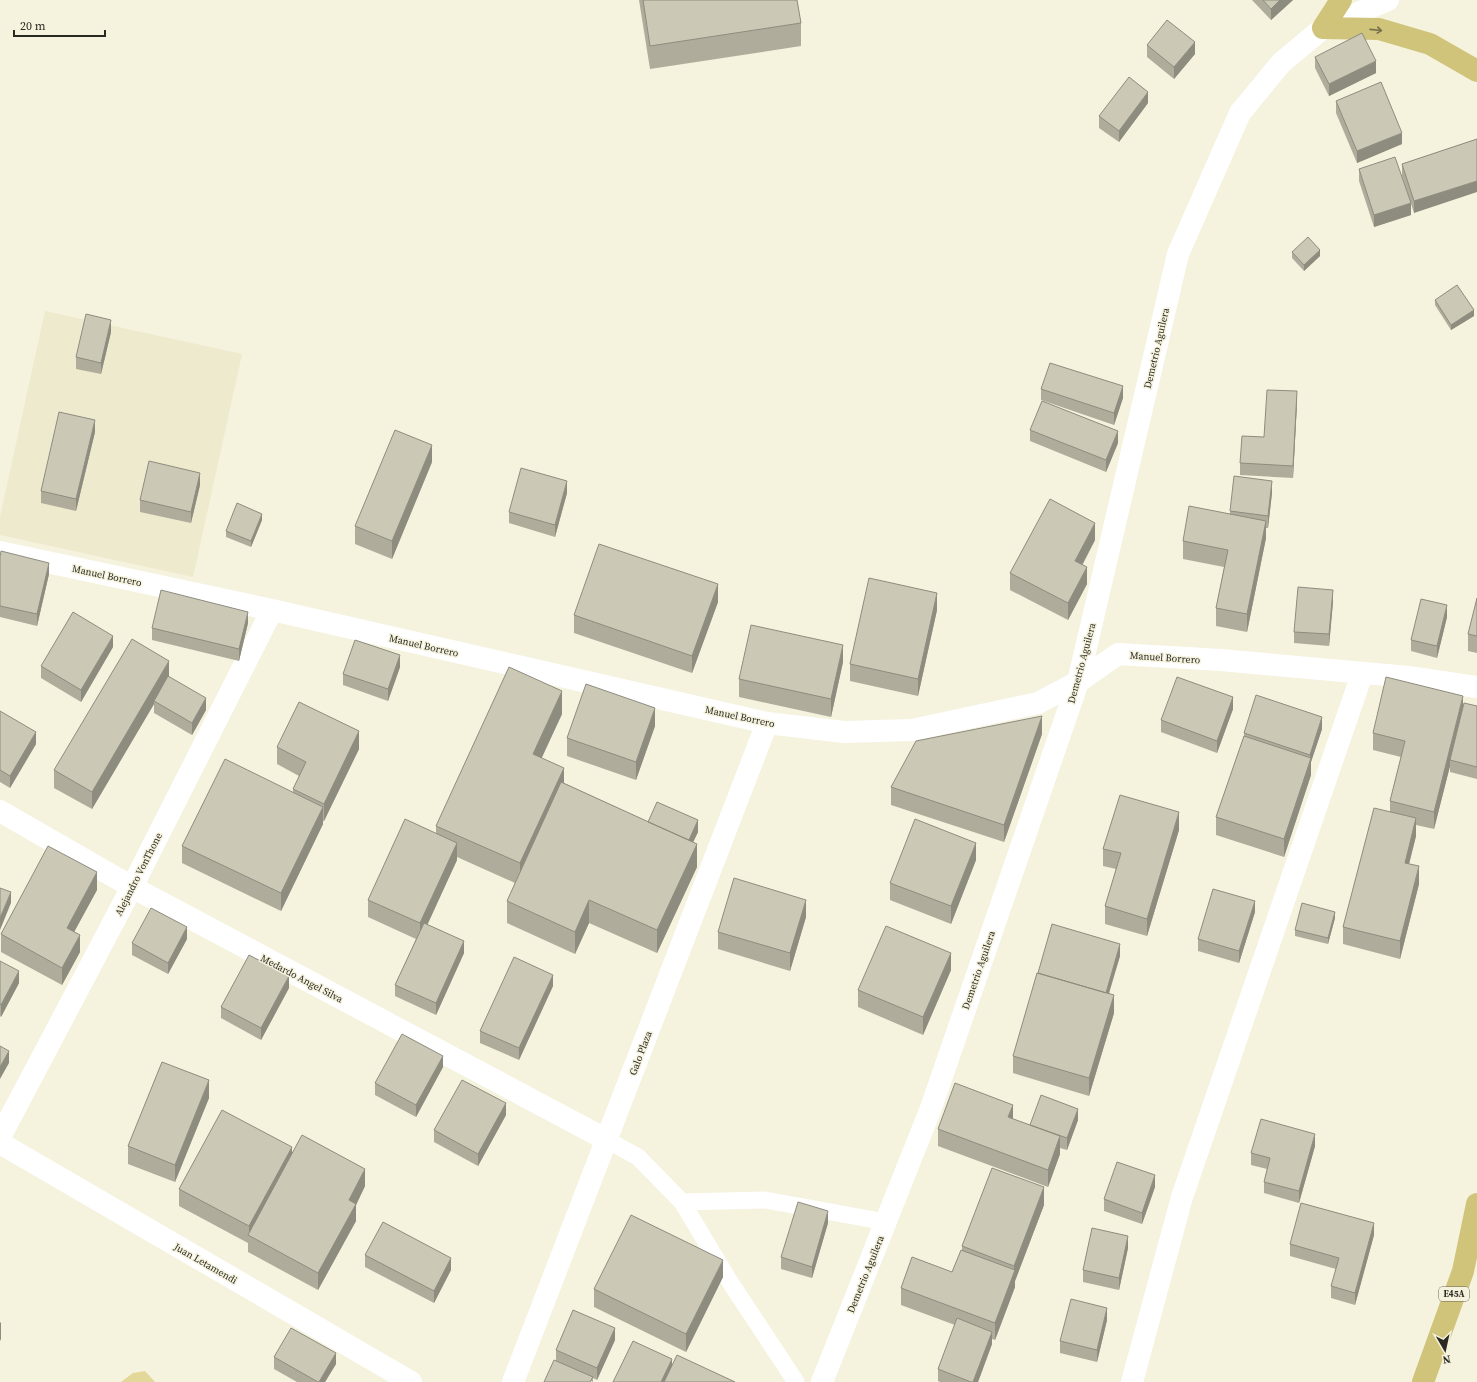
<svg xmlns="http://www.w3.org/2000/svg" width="1477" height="1382" font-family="'Source Serif 4',serif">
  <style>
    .built { fill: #eeeace }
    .green { fill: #e3d899 }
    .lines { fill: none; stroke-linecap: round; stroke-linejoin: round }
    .service { stroke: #fff; stroke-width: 17 }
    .minor { stroke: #fff; stroke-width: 22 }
    .trunk { stroke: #d0c47a; stroke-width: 22 }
    .wall { fill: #afac9c }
    .shaded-wall { fill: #8e8c7f }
    .building { fill: #cbc8b5; stroke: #8e8c7f }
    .oneway { stroke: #756f4a }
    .labels { text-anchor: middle; stroke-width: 3; stroke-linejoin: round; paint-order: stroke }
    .shield { fill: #f5f2de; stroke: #68665a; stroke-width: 1 }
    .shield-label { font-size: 9px; font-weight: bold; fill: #2b2a22 }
    .street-label { font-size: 10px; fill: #2b2a22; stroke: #f5f2de }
  </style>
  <rect width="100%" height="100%" fill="#f5f2de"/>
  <path class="built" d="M45 311 242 354 193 577 0 535V517Z"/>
  <path class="green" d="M145 1371 155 1382H121L133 1373Z"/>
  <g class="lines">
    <path class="service" d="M607 1140 638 1157 682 1202 730 1282 796 1382
      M682 1202 765 1200 886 1222"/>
    <path class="minor" d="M0 552 272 610 767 723 844 732 912 730 1038 703 1078 682 1118 654 1221 660 1409 677 1477 687
      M0 811 132 887 607 1140
      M0 1137 132 887 272 610
      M0 1143 411 1382
      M513 1382 767 723
      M822 1382 931 1108 1078 682 1178 254 1240 113 1281 63 1323 28 1388 0
      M1132 1382 1182 1197 1362 674"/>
    <path class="trunk" d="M1323 28 1379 29 1430 44 1477 71
      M1323 28 1341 0
      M1423 1382 1463 1271 1477 1204"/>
  </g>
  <path class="wall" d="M639 0H797L801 23V46L650 69Z
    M1252 0H1293L1271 20Z
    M1147 45 1195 54 1174 79 1147 57Z
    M1315 57 1376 73 1329 96 1315 68Z
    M1336 101 1402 144 1357 163 1336 113Z
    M1148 103 1119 142 1099 128V116Z
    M1477 139 1414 213 1402 176V164Z
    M1359 169 1411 215 1374 227 1359 181Z
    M1292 252 1320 256 1304 271 1292 258Z
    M1435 300 1474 316 1451 330 1435 305Z
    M111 332 101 374 76 369V357Z
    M1041 389 1123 398 1114 425 1041 400Z
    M1297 403 1293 478 1240 475V463L1264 437Z
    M1030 430 1118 443 1106 472 1030 441Z
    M95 432 76 511 41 503V491Z
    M432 462 392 559 355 544V526Z
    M200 485 191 523 140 512V500Z
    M567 493 555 537 509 523V512Z
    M1272 493 1268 528H1266V538L1247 632 1216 626V608L1224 567 1183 559V541L1230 514V511Z
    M262 520 251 547 226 537V531Z
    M1095 540 1083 564 1087 584 1068 620 1010 590V573Z
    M0 557 49 574 37 626 0 617Z
    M1477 598V653L1468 651V634Z
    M718 602 692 673 574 633V615Z
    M1333 602 1329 646 1294 643V632Z
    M937 610 918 696 850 681V664Z
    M1447 617 1437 658 1411 651V640Z
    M248 623 239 661 152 640V628Z
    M113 647 81 702 41 678V666Z
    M843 662 831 717 739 697V679Z
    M400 667 388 701 343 685V674Z
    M169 677 206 710 192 735 154 713V704L92 809 54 788V770Z
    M1477 706V779L1450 772V766L1434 829 1416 825V836L1409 864 1419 884 1400 959 1343 944V927L1390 812V801L1401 757 1373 750V733L1463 707Z
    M1233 709 1217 753 1161 732V720Z
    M0 711 36 744 10 788 0 782Z
    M562 714 541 758 564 783 648 822 698 832 693 842 697 867 657 953 589 923 575 954 507 923V901L515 883 457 857V860L427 924 464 953 436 1015 395 996V985L416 939 368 917V900L436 834V826Z
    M655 726 636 780 567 756V738Z
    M1322 729 1311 762V775L1284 857 1216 835V817L1244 736V733Z
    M1042 734 1004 842 891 805V787Z
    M277 747 359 749 324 821H323V824L281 911 182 863V846L293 792V789L299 776 277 764Z
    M1179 830 1147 936 1105 924V906L1116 869 1103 866V849Z
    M976 860 951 924 890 900V883Z
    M97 890 74 932 80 952 62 985 1 952V934Z
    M1255 912 1239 963 1198 951V939Z
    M806 917 790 971 718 949V932Z
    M1335 918 1328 944 1295 936V930Z
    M187 939 168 974 132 955V943Z
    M1120 956 1109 994 1114 1013 1089 1096 1013 1073V1056Z
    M0 961 19 983 1 1017 0 1016Z
    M951 970 923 1035 858 1007V990Z
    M553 986 519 1060 480 1043V1031Z
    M289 988 261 1040 221 1018V1007Z
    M443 1067 416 1117 375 1095V1083Z
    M209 1098 175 1182 128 1164V1146Z
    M506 1115 478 1166 434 1142V1130Z
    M1013 1119 1030 1125 1078 1120 1067 1150 1060 1148V1154L1048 1187 938 1146V1129Z
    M1315 1146 1299 1203 1264 1193V1182L1267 1169 1251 1165V1153Z
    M292 1154 365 1186 356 1205V1221L318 1290 248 1252V1243L179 1206V1189Z
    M1155 1187 1142 1224 1104 1211V1199Z
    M1044 1205 1015 1281V1287L995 1340 992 1339V1344L978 1382H940L938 1381V1369L955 1325 901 1305V1288L952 1272 962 1250V1246Z
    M828 1223 812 1278 781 1269V1257Z
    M1374 1235 1355 1305 1331 1298V1286L1336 1269 1290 1256V1244Z
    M1128 1248 1119 1290 1083 1282V1270Z
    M365 1255 451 1270 434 1303 365 1267Z
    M723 1277 686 1352 594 1307V1289Z
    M1107 1320 1097 1362 1060 1353V1341Z
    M615 1340 597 1380 593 1378V1382L556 1361V1350Z
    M274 1357 336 1364 325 1382H297L274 1369Z"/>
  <path class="shaded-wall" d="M1280 0H1293L1271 20V9Z
    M1195 42V54L1174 79V67Z
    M1376 61V73L1329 96V84Z
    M1148 92V103L1119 142V131Z
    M1402 133V144L1357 163V151Z
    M1477 181V192L1414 213V201Z
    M1411 203V215L1374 227V215Z
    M1320 250V256L1304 271V265Z
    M1474 310V316L1451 330V325Z
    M111 320V332L101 374V363Z
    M1123 386V398L1114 425V413Z
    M1297 391V403L1293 478V466Z
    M95 420V432L76 511V499Z
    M1118 431V443L1106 472V460Z
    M432 445V462L392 559V541Z
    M200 473V485L191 523V512Z
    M567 481V493L555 537V525Z
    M1272 481V493L1268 528V516Z
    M262 514V520L251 547V541Z
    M1266 521V538L1247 632V614Z
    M1095 523V540L1075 578V561Z
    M49 563V574L37 626V614Z
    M1087 567V584L1068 620V603Z
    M718 584V602L692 673V656Z
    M1333 590V602L1329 646V634Z
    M937 593V610L918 696V679Z
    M1447 605V617L1437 658V646Z
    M248 612V623L239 661V649Z
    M113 636V647L81 702V690Z
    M843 645V662L831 717V699Z
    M400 655V667L388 701V689Z
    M169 661V678L154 701V704L92 809V792Z
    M562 691V714L533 777V754Z
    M1463 696V714L1450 760V766L1434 829V812Z
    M1233 697V709L1217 753V741Z
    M206 698V710L192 735V723Z
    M655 708V726L636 780V762Z
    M1042 716V734L1004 842V825Z
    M1322 717V729L1311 762V775L1284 857V839L1310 762V755Z
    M359 731V749L324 821V804Z
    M36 732V744L10 788V776Z
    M564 768V790L520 886V863Z
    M323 807V824L281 911V893Z
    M1179 812V830L1147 936V919Z
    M1416 818V836L1405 880V863Z
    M698 820V832L685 859V847Z
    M457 843V860L420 941V923Z
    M976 843V860L951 924V906Z
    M697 844V867L657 953V930Z
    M1419 866V884L1400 959V941Z
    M97 872V890L67 945V928Z
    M11 892V903L0 930V918Z
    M589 900V923L575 954V932Z
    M806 900V917L790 971V953Z
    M1255 901V912L1239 963V951Z
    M1335 912V918L1328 944V938Z
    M187 927V939L168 974V963Z
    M80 935V952L62 985V968Z
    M464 941V953L436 1015V1003Z
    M1120 944V956L1105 1005V994Z
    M951 953V970L923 1035V1017Z
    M19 971V983L1 1017V1005Z
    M553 975V986L519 1060V1048Z
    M289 976V988L261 1040V1028Z
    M1114 995V1013L1089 1096V1078Z
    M9 1051V1063L0 1079V1067Z
    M443 1056V1067L416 1117V1105Z
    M209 1080V1098L175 1182V1165Z
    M506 1103V1115L478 1166V1154Z
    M1013 1105V1122L1008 1117Z
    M1078 1109V1120L1067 1150V1138Z
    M1315 1134V1146L1299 1203V1191Z
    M1060 1136V1154L1048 1187V1170Z
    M292 1147V1164L249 1236V1226Z
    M365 1169V1186L356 1205V1221L318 1290V1273L349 1200Z
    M1155 1175V1187L1142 1224V1213Z
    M1044 1187V1205L1015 1281V1287L995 1340V1323L1014 1272V1266Z
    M828 1211V1223L812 1278V1267Z
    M1374 1223V1235L1355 1305V1293Z
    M1128 1236V1248L1119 1290V1278Z
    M451 1258V1270L434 1303V1291Z
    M723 1260V1277L686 1352V1334Z
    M1107 1308V1320L1097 1362V1350Z
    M1 1322V1339L0 1341V1323Z
    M615 1328V1340L597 1380V1368Z
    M992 1332V1344L978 1382H973Z
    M336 1353V1364L325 1382H319Z
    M672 1359V1371L667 1382H661Z"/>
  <path class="building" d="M643 0H797L801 23 650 46Z
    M1263 0H1280L1271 9Z
    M1167 20 1195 42 1174 67 1147 45Z
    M1362 33 1376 61 1329 84 1315 57Z
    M1129 77 1148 92 1119 131 1099 116Z
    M1381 82 1402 133 1357 151 1336 101Z
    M1477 139V181L1414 201 1402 164Z
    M1395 157 1411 203 1374 215 1359 169Z
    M1308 237 1320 250 1304 265 1292 252Z
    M1457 285 1474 310 1451 325 1435 300Z
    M86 314 111 320 101 363 76 357Z
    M1050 363 1123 386 1114 413 1041 389Z
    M1267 390 1297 391 1293 466 1240 463 1242 436 1264 437Z
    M1042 401 1118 431 1106 460 1030 430Z
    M59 412 95 420 76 499 41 491Z
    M395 430 432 445 392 541 355 526Z
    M149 461 200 473 191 512 140 500Z
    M521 468 567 481 555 525 509 512Z
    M1234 476 1272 481 1268 516 1230 511Z
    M1050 499 1095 523 1075 561 1087 567 1068 603 1010 573Z
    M237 503 262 514 251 541 226 531Z
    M1189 506 1266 521 1247 614 1216 608 1228 550 1183 541Z
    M599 544 718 584 692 656 574 615Z
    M1 551 49 563 37 614 0 606V557Z
    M869 578 937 593 918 679 850 664Z
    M1298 587 1333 590 1329 634 1294 632Z
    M161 590 248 612 239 649 152 628Z
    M1477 598V636L1468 634Z
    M1421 599 1447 605 1437 646 1411 640Z
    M73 612 113 636 81 690 41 666Z
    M751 625 843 645 831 699 739 679Z
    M132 639 169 661 92 792 54 770Z
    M355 640 400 655 388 689 343 674Z
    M509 667 562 691 533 754 564 768 520 863 436 826Z
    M168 676 206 698 192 723 154 701Z
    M1177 677 1233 697 1217 741 1161 720Z
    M1386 677 1463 696 1434 812 1390 801 1405 741 1373 733Z
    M586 684 655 708 636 762 567 738Z
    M1256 695 1322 717 1310 755 1244 733Z
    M299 702 359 731 324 804 293 789 306 762 277 747Z
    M1464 703 1477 706V767L1450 760Z
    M0 711 36 732 10 776 0 770Z
    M1042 716 1004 825 891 787 916 741Z
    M1244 736 1311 758 1284 839 1216 817Z
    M225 759 323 807 281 893 182 846Z
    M561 782 697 844 657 930 589 900 575 932 507 901Z
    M1120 795 1179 812 1147 919 1105 906 1121 853 1103 849Z
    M657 802 698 820 689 840 648 822Z
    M1374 808 1416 818 1405 863 1419 866 1400 941 1343 927Z
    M405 819 457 843 420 923 368 900Z
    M915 819 976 843 951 906 890 883Z
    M48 846 97 872 67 928 80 935 62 968 1 934Z
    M734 878 806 900 790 953 718 932Z
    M0 888 11 892 0 918Z
    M1213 889 1255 901 1239 951 1198 939Z
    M1302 903 1335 912 1328 938 1295 930Z
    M151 908 187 927 168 963 132 943Z
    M424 923 464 941 436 1003 395 985Z
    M1052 924 1120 944 1106 993 1038 973Z
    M886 926 951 953 923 1017 858 990Z
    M249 955 289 976 261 1028 221 1007Z
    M514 957 553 975 519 1048 480 1031Z
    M0 961 19 971 1 1005 0 1004Z
    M1037 973 1114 995 1089 1078 1013 1056Z
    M402 1034 443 1056 416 1105 375 1083Z
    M0 1046 9 1051 0 1067Z
    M162 1062 209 1080 175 1165 128 1146Z
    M462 1080 506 1103 478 1154 434 1130Z
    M955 1083 1013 1105 1008 1117 1060 1136 1048 1170 938 1129Z
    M1041 1095 1078 1109 1067 1138 1030 1125Z
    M222 1110 292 1147 249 1226 179 1189Z
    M1261 1119 1315 1134 1299 1191 1264 1182 1270 1158 1251 1153Z
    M302 1135 365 1169 349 1200 356 1204 318 1273 248 1235Z
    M1117 1162 1155 1175 1142 1213 1104 1199Z
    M992 1168 1044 1187 1014 1266 962 1246Z
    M798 1202 828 1211 812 1267 781 1257Z
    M1301 1203 1374 1223 1355 1293 1331 1286 1339 1258 1290 1244Z
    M631 1215 723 1260 686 1334 594 1289Z
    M383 1222 451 1258 434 1291 365 1255Z
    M1092 1228 1128 1236 1119 1278 1083 1270Z
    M961 1250 1015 1270 995 1323 901 1288 912 1257 952 1272Z
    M1071 1299 1107 1308 1097 1350 1060 1341Z
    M573 1310 615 1328 597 1368 556 1350Z
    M957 1318 992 1332 973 1382H971L938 1369Z
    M291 1328 336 1353 319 1382H318L274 1357Z
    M633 1341 672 1359 661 1382H613Z
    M677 1355 735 1382H664Z
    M554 1360 593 1377 590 1382H544Z"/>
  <defs><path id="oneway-shaft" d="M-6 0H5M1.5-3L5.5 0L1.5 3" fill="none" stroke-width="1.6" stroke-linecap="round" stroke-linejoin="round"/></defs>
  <use class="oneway" href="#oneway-shaft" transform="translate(1376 30) rotate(6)"/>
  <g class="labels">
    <rect class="shield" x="1439" y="1287" width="30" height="14" rx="3"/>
    <g class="shield-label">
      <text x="1454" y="1297">E45A</text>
    </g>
    <g class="street-label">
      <text transform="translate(1156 348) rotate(-77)" y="4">Demetrio Aguilera</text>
      <text transform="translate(107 575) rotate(12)" y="4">Manuel Borrero</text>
      <text transform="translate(424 645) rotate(13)" y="4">Manuel Borrero</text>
      <text transform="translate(1165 657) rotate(4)" y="4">Manuel Borrero</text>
      <text transform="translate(1081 663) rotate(-75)" y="4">Demetrio Aguilera</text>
      <text transform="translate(740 716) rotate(12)" y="4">Manuel Borrero</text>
      <text transform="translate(138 874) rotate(-63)" y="4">Alejandro VonThone</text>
      <text transform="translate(978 970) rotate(-71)" y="4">Demetrio Aguilera</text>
      <text transform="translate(302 978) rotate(28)" y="4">Medardo Angel Silva</text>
      <text transform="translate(640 1053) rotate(-69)" y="4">Galo Plaza</text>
      <text transform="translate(206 1263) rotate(30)" y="4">Juan Letamendi</text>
      <text transform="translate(865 1274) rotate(-68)" y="4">Demetrio Aguilera</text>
    </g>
  </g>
  <g transform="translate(1445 1350) rotate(171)" stroke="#f5f2de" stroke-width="3" paint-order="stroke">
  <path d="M0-3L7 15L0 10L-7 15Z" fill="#2b2a22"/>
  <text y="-6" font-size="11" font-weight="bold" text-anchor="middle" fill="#2b2a22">N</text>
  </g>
  <path d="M14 30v6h91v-6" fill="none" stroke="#2b2a22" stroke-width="2"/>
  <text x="20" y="30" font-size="12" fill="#2b2a22" stroke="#f5f2de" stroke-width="3" paint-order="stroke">20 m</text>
</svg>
